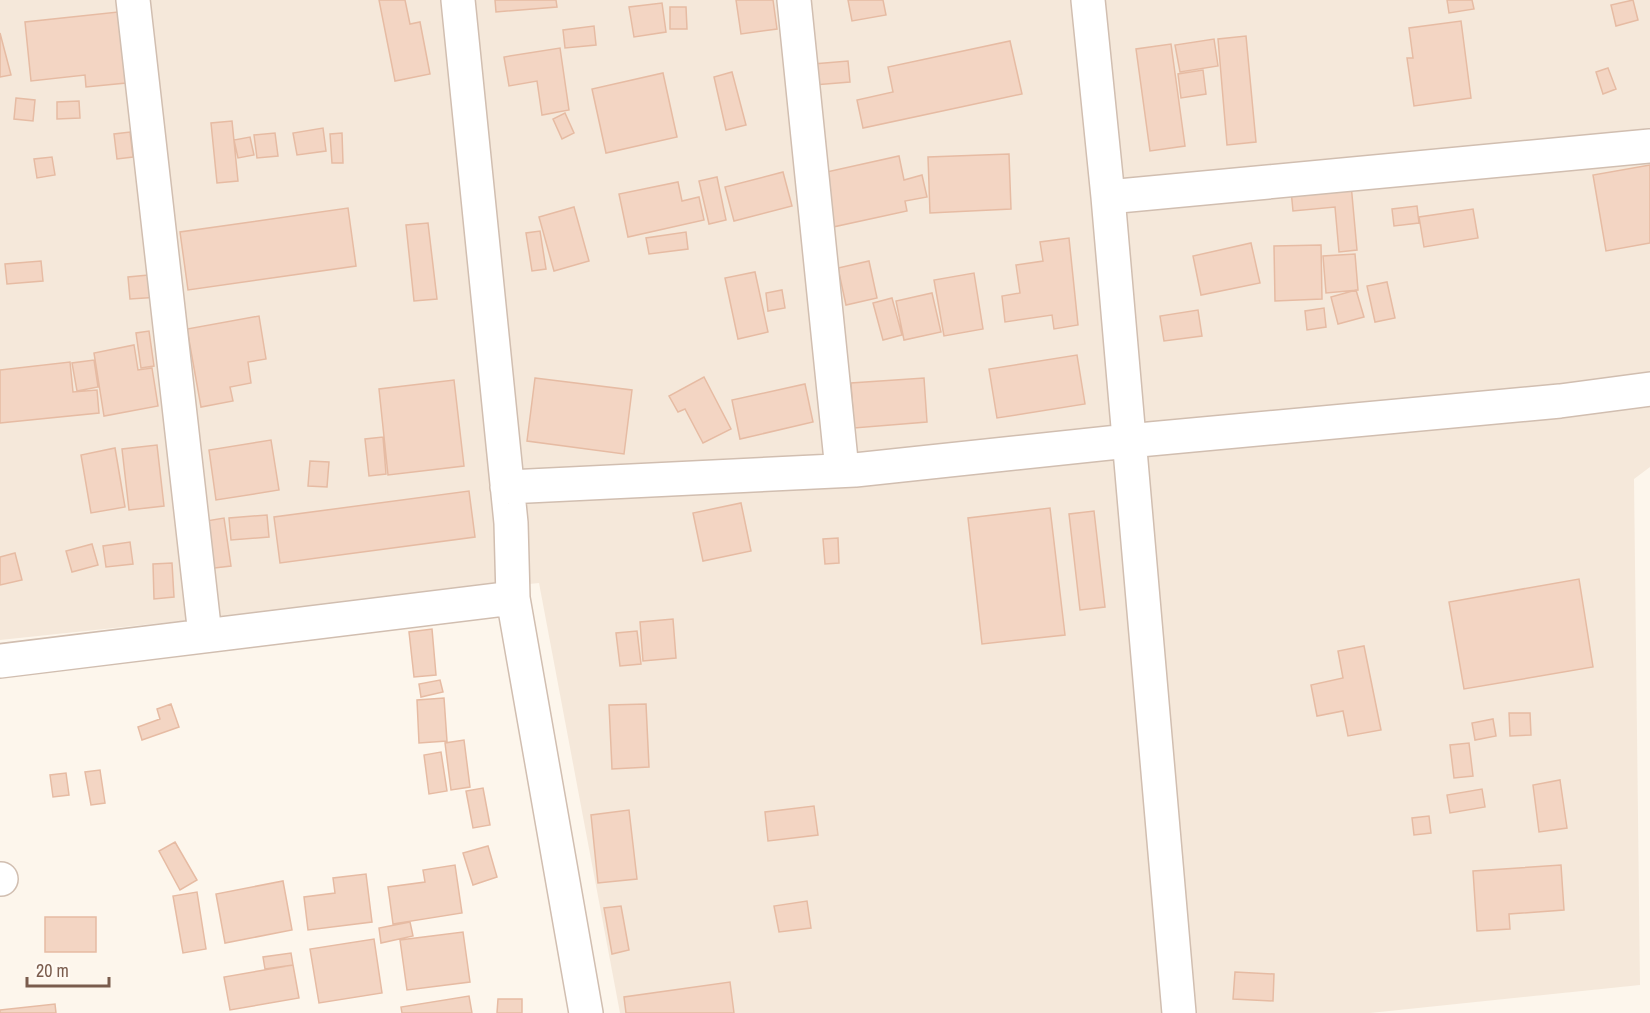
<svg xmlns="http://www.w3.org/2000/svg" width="1650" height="1013" font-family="'Archivo Narrow',sans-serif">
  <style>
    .residential { fill: #f5e8da }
    .building { fill: #f3d5c3; stroke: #e6bba3; stroke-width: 1.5 }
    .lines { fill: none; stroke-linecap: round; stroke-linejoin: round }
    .minor-casing { stroke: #d1beb0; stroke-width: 36 }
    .minor { stroke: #fff; stroke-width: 33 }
  </style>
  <rect width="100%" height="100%" fill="#fdf6ec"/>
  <path class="residential" d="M0 0H1650V467L1634 479 1640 985 1370 1013H620L539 583 0 640Z"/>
  <path class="building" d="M379 0H405L410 24 420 22 430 74 395 81Z
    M495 0H556L557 7 496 12Z
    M736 0H773L777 29 741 34Z
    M848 0H883L886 15 852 21Z
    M1447 0H1472L1474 9 1449 13Z
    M1633 0 1638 20 1616 26 1611 5Z
    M662 3 666 32 634 37 629 7Z
    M670 7H686L687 29H670Z
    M118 12 126 83 86 87 85 75 31 81 25 22Z
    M1461 21 1471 98 1414 106 1407 58H1413L1409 28Z
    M594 26 596 45 565 48 563 30Z
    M0 33 11 75 0 77Z
    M1246 36 1256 142 1227 145 1218 39Z
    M1214 39 1218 66 1180 72 1175 45Z
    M1010 41 1022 94 863 128 857 100 893 92 888 67Z
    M1171 44 1185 146 1150 151 1136 49Z
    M560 48 569 110 542 115 537 81 509 86 504 57Z
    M848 61 850 82 814 85 813 64Z
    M1608 68 1616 89 1603 94 1596 72Z
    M1203 70 1206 94 1181 98 1178 74Z
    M732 72 746 125 726 130 714 77Z
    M663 73 677 137 606 153 592 89Z
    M16 98 35 100 33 121 14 119Z
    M79 101 80 118 57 119V102Z
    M565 113 574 133 562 139 553 119Z
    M232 121 238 181 217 183 211 123Z
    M323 128 326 151 297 155 293 133Z
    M130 132 133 157 117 159 114 134Z
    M275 133 278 156 257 158 254 135Z
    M342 133 343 163H332L330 134Z
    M250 137 254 155 238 158 234 140Z
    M1009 154 1011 209 930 213 928 157Z
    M899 156 904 180 922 175 927 197 905 201 907 211 833 227 822 173Z
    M52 157 55 175 37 178 34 159Z
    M1650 165V243L1606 251 1593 175Z
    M783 172 792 206 734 221 725 187Z
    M717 177 726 220 709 224 699 181Z
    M678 182 682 201 699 197 704 220 628 237 619 194Z
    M1351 184 1357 250 1339 252 1335 207 1293 211 1291 190Z
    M1417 206 1419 223 1394 226 1392 209Z
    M574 207 589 261 554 271 539 217Z
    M348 208 356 266 188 290 180 232Z
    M1473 209 1478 238 1424 247 1419 217Z
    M428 223 437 299 414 301 406 225Z
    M540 231 546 269 532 271 526 233Z
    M686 232 688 249 649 254 646 238Z
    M1069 238 1078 325 1054 329 1052 315 1005 322 1002 296 1020 293 1016 265 1043 261 1040 242Z
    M1251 243 1260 283 1201 295 1193 256Z
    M1321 245 1322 299 1275 301 1274 246Z
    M1355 254 1358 290 1326 293 1323 256Z
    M41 261 43 281 7 284 5 264Z
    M869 261 877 298 846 305 838 268Z
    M755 272 768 332 738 339 725 278Z
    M974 273 983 329 944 336 934 280Z
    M159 274 160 297 130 299 128 277Z
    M1387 282 1395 318 1375 322 1367 286Z
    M782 290 785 308 768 311 766 293Z
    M1356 290 1364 317 1338 324 1331 297Z
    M932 293 941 332 904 340 896 301Z
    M892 298 902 335 883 340 873 303Z
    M1324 308 1326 327 1307 330 1305 311Z
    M1198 310 1202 336 1164 341 1160 316Z
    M259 316 266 359 248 362 251 383 230 387 233 401 201 407 187 329Z
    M149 331 154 366 141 368 136 333Z
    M134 345 138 370 152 368 158 406 104 416 94 353Z
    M1077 355 1085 404 997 418 989 369Z
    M94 360 98 387 77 391 72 363Z
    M70 362 73 392 97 390 99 413 0 423V370Z
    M704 377 731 429 703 443 685 409 678 412 669 396Z
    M535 378 632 390 624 454 527 441Z
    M924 378 927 422 854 428 851 383Z
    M454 380 464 466 388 475 379 389Z
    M805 384 813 422 740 439 732 400Z
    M383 437 386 474 369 476 365 439Z
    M271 440 279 490 216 500 209 450Z
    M157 445 164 506 129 510 122 449Z
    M115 448 125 507 91 513 81 455Z
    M310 461 329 462 327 487 308 486Z
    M469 491 475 537 280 563 274 517Z
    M741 503 751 551 703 561 693 513Z
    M1050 508 1065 635 982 644 968 518Z
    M1094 511 1105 607 1080 610 1069 514Z
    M267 515 269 537 231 540 229 518Z
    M224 518 231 566 206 569 200 522Z
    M838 538 839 563 825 564 823 539Z
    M130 542 133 564 106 567 103 546Z
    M92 544 98 565 72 572 66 551Z
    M15 553 22 580 0 585V557Z
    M172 563 174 597 154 599 153 564Z
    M1579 579 1593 667 1464 689 1449 602Z
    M673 619 676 658 643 661 640 622Z
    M432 629 436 675 414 677 409 632Z
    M637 631 641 664 620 666 616 633Z
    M1364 646 1381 730 1348 736 1343 711 1317 716 1311 685 1343 678 1338 651Z
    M440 680 443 692 421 697 419 684Z
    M444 698 447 741 419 743 417 700Z
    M171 704 179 727 142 740 138 727 160 719 157 709Z
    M646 704 649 767 612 769 609 705Z
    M1509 713H1530L1531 735 1510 736Z
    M1493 719 1496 736 1475 740 1472 723Z
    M464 740 470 787 451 790 445 743Z
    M1469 743 1473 776 1454 778 1450 745Z
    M441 752 447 791 429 794 424 755Z
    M100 770 105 803 91 805 85 772Z
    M66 773 69 795 53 797 50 775Z
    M1560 780 1567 828 1539 832 1533 785Z
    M483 788 490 825 473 828 466 791Z
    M1482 789 1485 807 1450 813 1447 795Z
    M814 806 818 835 768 841 765 812Z
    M629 810 637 879 598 883 591 815Z
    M1429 816 1431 833 1414 835 1412 818Z
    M175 842 197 880 180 890 159 851Z
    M488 846 497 877 473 885 463 853Z
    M455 865 462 913 393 924 388 887 425 882 423 870Z
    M1561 865 1564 910 1509 914 1510 929 1477 931 1473 871Z
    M366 874 372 922 308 930 304 897 335 893 333 878Z
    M283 881 292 930 225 943 216 894Z
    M197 892 206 949 183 953 173 896Z
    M807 901 811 928 779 932 774 906Z
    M621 906 629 950 612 954 604 908Z
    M45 917H96V952H45Z
    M410 922 413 936 381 943 379 928Z
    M463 932 470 982 407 990 400 940Z
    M374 939 382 993 319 1003 310 949Z
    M291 953 293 965 265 969 263 957Z
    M293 965 299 998 230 1010 224 977Z
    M1235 972 1274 974 1273 1001 1233 999Z
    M730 982 734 1013H626L624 997Z
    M469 996 472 1013H402L401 1007Z
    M498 999H522V1013H497Z
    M55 1004 56 1013H0V1010Z"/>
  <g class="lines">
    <g class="minor-casing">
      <path id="minor" d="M133 0 205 635
        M458 0 511 523 513 598 586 1013
        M794 0 842 470
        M1088 0 1108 197 1179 1013
        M1108 197 1650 146
        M507 487 855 470 1128 441 1560 401 1650 389
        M0 661 513 598
        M0 879H1"/>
    </g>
    <use href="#minor" class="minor"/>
  </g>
  <path d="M27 977v9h82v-9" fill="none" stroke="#7a5c4d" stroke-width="3"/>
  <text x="36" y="977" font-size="18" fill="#7a5c4d" stroke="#fffaf3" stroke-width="4.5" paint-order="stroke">20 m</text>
</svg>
